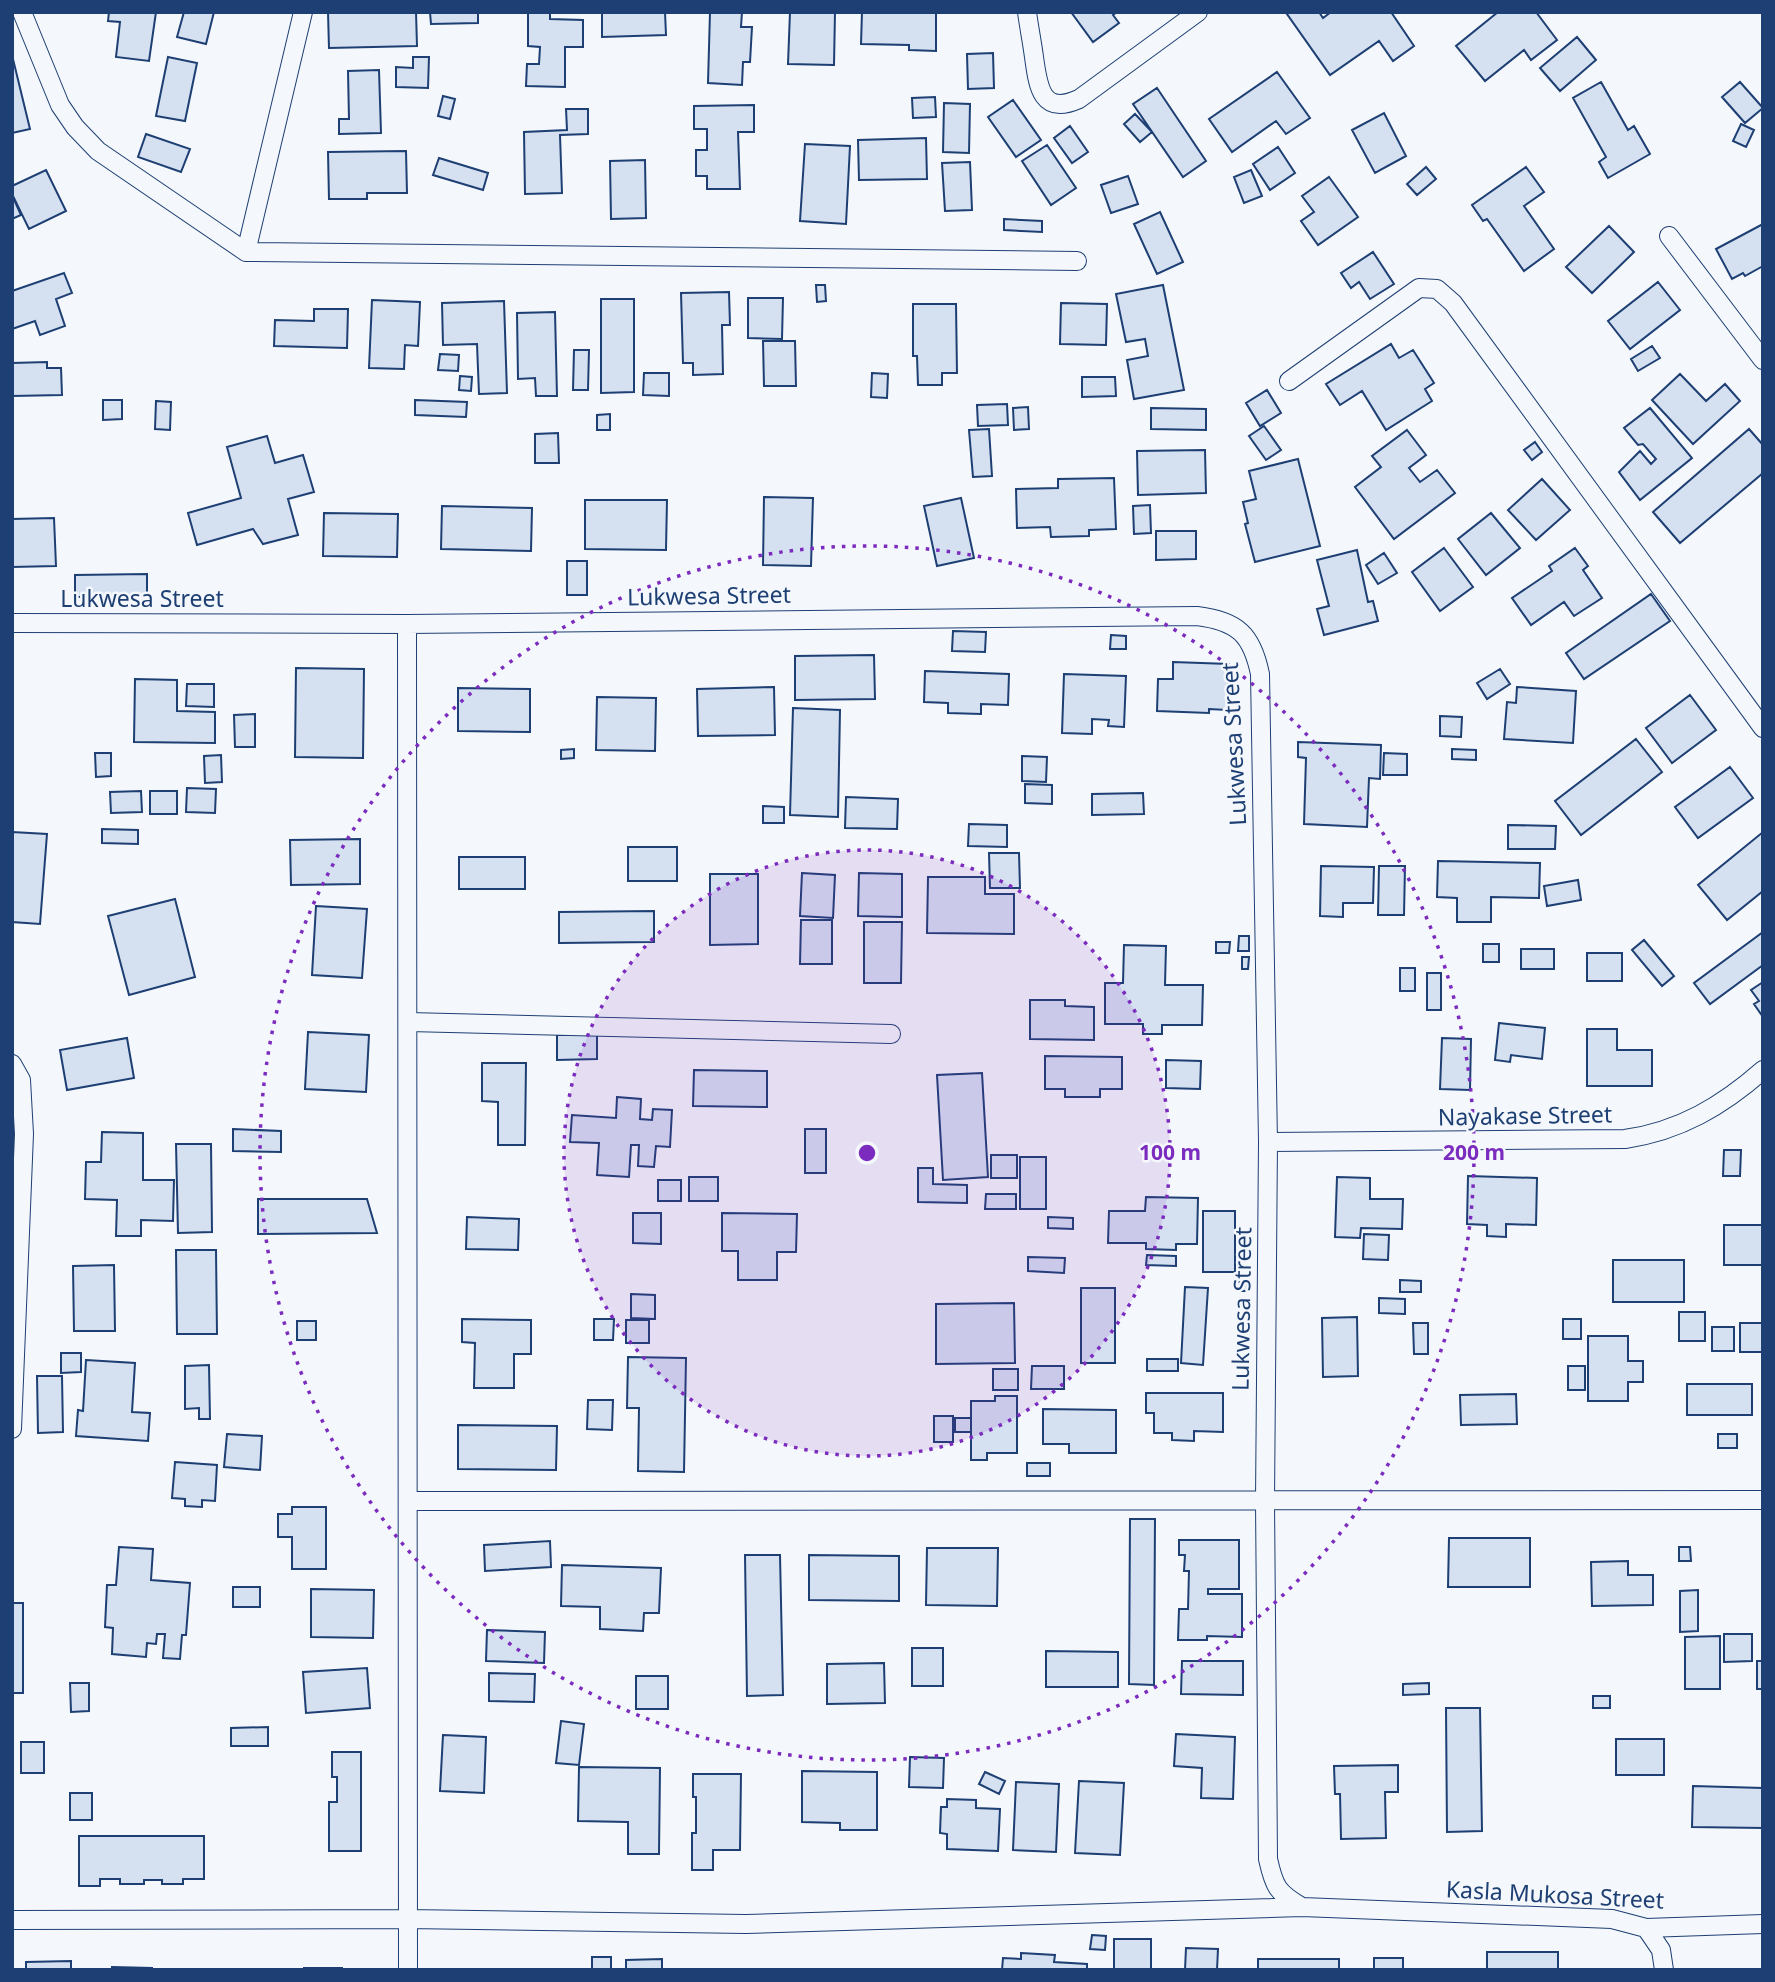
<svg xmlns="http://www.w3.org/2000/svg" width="1775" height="1982" font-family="'Noto Sans',sans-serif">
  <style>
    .building { fill: #d5e0f0; stroke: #1d3f73; stroke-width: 2 }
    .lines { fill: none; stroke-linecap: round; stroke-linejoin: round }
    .minor-casing { stroke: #1d3f73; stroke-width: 20 }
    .minor { stroke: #f4f7fb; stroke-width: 18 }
    .ring { fill: none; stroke: #7b2cbf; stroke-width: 3.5; stroke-dasharray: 3.5 7 }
    .labels { text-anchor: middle; stroke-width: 5; stroke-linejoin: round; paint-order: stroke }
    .street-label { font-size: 23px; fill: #1d3f73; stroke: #f4f7fb }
    .centre { fill: #7b2cbf; stroke: #f4f7fb; stroke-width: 3.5 }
    .ring-label { font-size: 21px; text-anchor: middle; font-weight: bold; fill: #7b2cbf; stroke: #f4f7fb; stroke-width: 5; stroke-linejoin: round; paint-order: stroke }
  </style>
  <rect width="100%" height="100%" fill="#f4f7fb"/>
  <path class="building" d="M109 12H156L149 61 116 57 120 22 108 21Z
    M184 12H214L206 44 177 37Z
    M328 12H416L417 46 329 48Z
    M430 12H478V23L431 24Z
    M528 12H550V19L583 20V47H565V87L526 86 527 64H539L540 47 528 46Z
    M602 12H665L666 35 602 37Z
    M710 12H742L741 27H752L750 62H743L742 85 708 83Z
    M790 12H835L834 65 788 64Z
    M862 12H936V51L909 50V45L861 44Z
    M1071 12H1117L1113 15 1119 23 1093 42Z
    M1289 12H1319L1323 18 1331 12H1391L1414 46 1393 61 1379 41 1330 75 1287 14Z
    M1498 12H1536L1557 40 1531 60 1524 50 1485 81 1456 46Z
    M1577 37 1596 60 1560 91 1540 68Z
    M993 53 994 88 968 89 967 54Z
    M12 55 30 129 12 133Z
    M168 57 197 63 185 121 156 116Z
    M413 57H429L428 88 396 87V67L413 68Z
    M379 70 381 133 339 134V119H349L348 71Z
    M1277 72 1310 118 1286 134 1276 121 1232 152 1209 119Z
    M1601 82 1628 130 1634 126 1650 154 1608 178 1599 162 1606 157 1573 98Z
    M1740 82 1763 108 1745 123 1722 97Z
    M1157 88 1206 161 1183 177 1133 104Z
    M443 96 455 99 450 119 438 116Z
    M935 97 936 117 913 118 912 98Z
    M1013 100 1041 140 1016 157 988 117Z
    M944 103 970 104 969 153 943 152Z
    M754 105V132H738L740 189H707V176H696V150H707V129H694V106Z
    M566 109H588V134L560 135 562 193 525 194 524 132 567 130Z
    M1384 113 1406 156 1375 173 1352 130Z
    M1135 114 1152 132 1140 142 1124 124Z
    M1741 124 1754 130 1746 147 1733 141Z
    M1070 126 1088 152 1072 163 1054 138Z
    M146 134 190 149 181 172 138 157Z
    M926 138 927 179 859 180 858 140Z
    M805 144 850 146 846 224 800 221Z
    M1047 145 1076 188 1051 205 1022 161Z
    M1278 147 1295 173 1270 190 1253 164Z
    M406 151 407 193H367V199H329L328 152Z
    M439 158 488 173 483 190 433 175Z
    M645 160 646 218 611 219 610 161Z
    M970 162 972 210 945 211 942 163Z
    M1426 167 1436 179 1417 195 1407 184Z
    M1526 167 1544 192 1524 206 1554 249 1524 271 1487 219 1483 221 1472 205Z
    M46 170 66 211 29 229 12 194V186Z
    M1251 170 1262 196 1244 203 1234 177Z
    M1128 176 1138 204 1111 213 1101 185Z
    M1329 177 1358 217 1318 245 1301 221 1314 212 1302 196Z
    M12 195 21 215 12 219Z
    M1160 212 1183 262 1157 274 1134 224Z
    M1004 219 1042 221V232L1004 230Z
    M1763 224V266L1745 276 1743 273 1732 279 1716 249Z
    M1609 226 1634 252 1592 293 1566 267Z
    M1373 252 1394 284 1370 299 1359 282 1351 288 1341 273Z
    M64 273 72 293 56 299 65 326 40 335 35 321 12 329V291Z
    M1658 282 1680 310 1630 349 1608 321Z
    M816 285H825L826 301 817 302Z
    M1163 285 1184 390 1134 399 1127 360 1148 356 1145 339 1126 342 1116 294Z
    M729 292 730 325H722L723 374 693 375V363H683L681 293Z
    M748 298H783L782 339 748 338Z
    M601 299H634V392L601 393Z
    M372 300 420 302 418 346 405 345 404 369 369 368Z
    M504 301 507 393 479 394 477 344 443 345 442 303Z
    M1061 303 1107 304 1106 345 1060 344Z
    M913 304H956L957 373H942V385H918L917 356H913Z
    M314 309H348L347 348 274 346 275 320 314 321Z
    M555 312 557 396H536L535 378 518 379 517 313Z
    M763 341H795L796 386H764Z
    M1391 344 1399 358 1413 350 1434 383 1425 389 1432 401 1386 430 1362 391 1340 405 1326 384Z
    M1652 346 1660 358 1638 371 1631 359Z
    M574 350H589L588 390H573Z
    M440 354 459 355 458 371 438 370Z
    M47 362V368H61L62 395 12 396V363Z
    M644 373H669V396L643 395Z
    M872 373 888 374 887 398 871 397Z
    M1680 374 1706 401 1725 384 1740 401 1693 444 1652 400Z
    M460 376 472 377 471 391 459 390Z
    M1082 377H1115L1116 396 1082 397Z
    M1267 390 1281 413 1260 426 1246 403Z
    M103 400H122V419L103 420Z
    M415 400 467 402 466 417 415 415Z
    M156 401 171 402 170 430 155 429Z
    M1007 404 1008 425 978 426 977 405Z
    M1028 407 1029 429 1014 430 1013 408Z
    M1151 408 1206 409V430L1151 429Z
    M1650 408 1692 458 1640 500 1619 472 1640 451 1651 464 1656 459 1643 444 1638 445 1624 428Z
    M610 414V430H597V415Z
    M1264 426 1281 450 1266 460 1249 436Z
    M989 429 992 476 973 477 969 430Z
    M1749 429 1763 445V473L1680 543 1653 512Z
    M1407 430 1426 455 1409 468 1420 482 1437 470 1455 493 1394 539 1355 487 1381 467 1372 456Z
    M558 433 559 463H535V434Z
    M267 436 275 463 303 455 314 492 288 499 298 535 263 544 253 529 197 545 188 513 241 498 227 447Z
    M1535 442 1542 452 1532 460 1524 450Z
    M1205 450 1206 493 1138 495 1137 451Z
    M1298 459 1320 546 1255 562 1245 524 1248 523 1243 502 1256 499 1249 471Z
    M1114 478 1116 529 1089 530V536L1051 537 1050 527 1017 528 1016 489 1058 488V479Z
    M1542 479 1570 510 1536 540 1508 510Z
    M764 497 813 498 811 566 763 565Z
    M961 498 974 558 937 566 924 506Z
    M585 500H667L666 550 585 549Z
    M1150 505 1151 533 1134 534 1133 506Z
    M442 506 532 508 531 551 441 549Z
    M324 513 398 514 397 557 323 556Z
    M1491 513 1520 548 1486 575 1458 539Z
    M54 518 56 566 12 567V519Z
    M1156 531H1196V559L1156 560Z
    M1444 548 1473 587 1440 611 1412 572Z
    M1575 548 1588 566 1583 570 1602 598 1574 616 1564 602 1531 625 1512 598 1552 571 1549 566Z
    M1357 550 1368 602 1373 601 1378 621 1324 635 1317 609 1329 606 1317 560Z
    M1384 553 1397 573 1378 584 1366 565Z
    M567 561H587V595H567Z
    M147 574V596L75 597V575Z
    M1651 594 1670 621 1584 679 1566 653Z
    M953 631 986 632 985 652 952 651Z
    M1111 635 1126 636V649H1110Z
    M874 655 875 699 795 700V656Z
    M1173 662 1229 664 1227 710 1209 709V713L1157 711 1158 679H1173Z
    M296 668 364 669 363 758 295 757Z
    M1500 669 1510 684 1487 699 1477 683Z
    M925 671 1009 674 1008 705 981 704V714L948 713V703L924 702Z
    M1064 674 1126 676 1124 727 1108 726 1109 720 1092 719V734L1062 733Z
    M135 679 177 680V711L215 712V743L134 742Z
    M187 684H214V707L186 706Z
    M774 687 775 735 698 736 697 689Z
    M1517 687 1576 691 1573 743 1504 739 1507 702 1516 703Z
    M458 688 530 689V732L458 731Z
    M1690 695 1716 730 1672 763 1646 728Z
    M597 697 656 698 655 751 596 750Z
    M793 708 840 710 838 817 790 815Z
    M255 714V747H235L234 715Z
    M1440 716 1462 717 1461 737 1440 736Z
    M1636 739 1662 772 1581 835 1555 801Z
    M1298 742 1381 745 1380 779 1369 778 1367 827 1304 824 1306 758 1298 757Z
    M574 749V758L561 759V750Z
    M1452 749 1476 750V760L1452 759Z
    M95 753H111V776L96 777Z
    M1384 753 1407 754V775H1383Z
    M221 755 222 782 205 783 204 756Z
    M1022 756 1047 757 1046 782 1022 781Z
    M1730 767 1753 798 1698 838 1675 807Z
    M1025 784 1052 785V804L1025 803Z
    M187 788 216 789 215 813 186 812Z
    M141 791 142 812 111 813 110 792Z
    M150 791H177V814H150Z
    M1143 793 1144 814 1092 815V794Z
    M846 797 898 799 897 829 845 828Z
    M763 806 784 807V823H763Z
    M969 824 1007 825V847L968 846Z
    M1508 825 1556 826 1555 849H1508Z
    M102 829 138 830V844L102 843Z
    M12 832 47 834 40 924 12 922Z
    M1763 832V891L1727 920 1698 885Z
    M360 839V884L291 885 290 840Z
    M628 847H677V881H628Z
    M989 853H1019L1020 888H990Z
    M459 857H525V889H459Z
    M1438 861 1540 863 1539 898 1491 897V922H1457V898L1437 897Z
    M1321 866 1374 867 1373 903H1343V917L1320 916Z
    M1379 866H1405L1404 915H1378Z
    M802 873 835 875 833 918 800 916Z
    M859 873 902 874V917L858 916Z
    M710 874H758V944L710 945Z
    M928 877H985V894H1014V934L927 933Z
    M1578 880 1581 900 1547 906 1544 886Z
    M175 899 195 977 129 995 108 916Z
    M316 906 367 909 362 978 312 975Z
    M654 911V942L559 943V912Z
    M801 920H832V964H800Z
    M864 922H902L901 983H864Z
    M1763 932V965L1710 1004 1694 983Z
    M1239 936H1249V951H1238Z
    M1644 940 1674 976 1662 986 1632 950Z
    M1216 942H1230L1229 953H1216Z
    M1483 944H1499V962H1483Z
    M1124 945 1166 946 1165 985H1203L1202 1025H1162V1034H1143V1024H1105V983H1123Z
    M1521 949H1554V969H1521Z
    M1587 953H1622V981H1587Z
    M1242 957H1249L1248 969H1242Z
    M1400 968H1415V991H1400Z
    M1427 973H1441V1010H1427Z
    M1763 982V1017L1754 1004 1759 1001 1751 990Z
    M1030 1000H1065V1006L1094 1007V1040L1030 1039Z
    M1499 1023 1545 1028 1542 1059 1511 1055 1510 1062 1495 1060Z
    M1587 1029H1617V1050H1652V1086H1587Z
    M308 1032 369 1035 366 1092 305 1089Z
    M597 1034V1059L557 1060V1035Z
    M127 1038 134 1078 67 1090 60 1050Z
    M1442 1038 1471 1039 1470 1090 1440 1089Z
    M1045 1056 1122 1057V1089H1100V1097H1065V1089H1045Z
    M1166 1060 1201 1061 1200 1089 1166 1088Z
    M482 1063H526L525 1145H498V1102L482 1101Z
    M694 1070 767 1071V1107L693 1106Z
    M982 1073 988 1177 943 1180 937 1075Z
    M617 1097 641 1099 640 1119 652 1120 653 1109 672 1110 670 1147 656 1146 654 1167 638 1166 639 1145H631L629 1177 597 1175 599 1143 570 1142 572 1115 616 1118Z
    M233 1129 281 1131V1152L233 1151Z
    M805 1129H826V1173H805Z
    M102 1132 143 1133V1180H174L173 1221 141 1220V1236H116L117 1200 85 1199 86 1162H101Z
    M176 1144H211L212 1232 178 1233Z
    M1724 1150H1741L1740 1176H1723Z
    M991 1155H1017V1178H991Z
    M1020 1157H1046V1209H1020Z
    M918 1168H933V1184L967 1185V1203L918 1202Z
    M1468 1176 1537 1178 1536 1225 1506 1224V1237L1487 1236V1225L1467 1224Z
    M689 1177H718V1201H689Z
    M1337 1177 1370 1178V1199H1403L1402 1229 1361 1228 1360 1238 1335 1237Z
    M658 1180H681V1201H658Z
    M986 1194H1016V1209H985Z
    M1146 1197 1198 1198 1197 1244H1176V1250L1146 1249V1243H1108L1109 1211H1145Z
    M258 1199H367L377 1233 258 1234Z
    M1203 1211H1235V1272H1203Z
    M633 1213H661V1244L633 1243Z
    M722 1213 797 1214 796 1252H777V1280H738V1251H722Z
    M467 1217 519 1219 518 1250 466 1249Z
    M1048 1217 1073 1218V1229L1048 1228Z
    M1724 1225H1763V1265H1724Z
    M1364 1234 1389 1235 1388 1260 1363 1259Z
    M176 1250H216L217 1334H177Z
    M1147 1255 1176 1256V1266L1146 1265Z
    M1028 1257 1065 1258 1064 1273 1028 1271Z
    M1613 1260H1684V1302H1613Z
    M114 1265 115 1331H74L73 1266Z
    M1400 1280 1421 1281V1292H1400Z
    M1237 1282H1248V1291H1237Z
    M1185 1287 1208 1288 1203 1365 1181 1363Z
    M1081 1288H1115V1363H1081Z
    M631 1294 655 1295V1319L631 1318Z
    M1379 1298 1405 1299V1314L1379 1313Z
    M1014 1303 1015 1363 936 1364V1304Z
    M1679 1312H1705V1341H1679Z
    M1357 1317 1358 1376 1323 1377 1322 1318Z
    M462 1319 531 1320V1354H514V1388H474L475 1343 462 1342Z
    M594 1319H614L613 1340H594Z
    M1563 1319H1581V1339H1563Z
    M626 1320H649V1343H626Z
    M297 1321H316V1340H297Z
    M1413 1323H1428V1354H1414Z
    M1740 1323H1763V1352H1740Z
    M1712 1327H1734V1351H1712Z
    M1588 1336H1628V1361H1643V1382H1628V1401H1588Z
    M61 1353H81V1372L61 1373Z
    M628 1357 686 1358 684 1472 638 1471 639 1408H627Z
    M1147 1359H1178V1371H1147Z
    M86 1360 135 1363 132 1412 150 1413 148 1441 76 1436 78 1410 83 1411Z
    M209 1365 210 1419H199V1408L185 1409V1366Z
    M1032 1366H1064V1389H1031Z
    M1568 1366H1585V1390H1568Z
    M993 1369H1018V1390H993Z
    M37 1376H62L63 1432 38 1433Z
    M1687 1384H1752V1415H1687Z
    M1146 1393H1223V1432L1194 1431V1441L1172 1440V1433H1154V1413H1146Z
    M1516 1394 1517 1424 1461 1425 1460 1395Z
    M995 1396H1017V1453H987V1460H971V1401H995Z
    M588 1400H613L612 1430 587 1429Z
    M1043 1409 1116 1410V1453H1069V1444H1043Z
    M934 1416H953V1442H934Z
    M955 1418H971V1432H955Z
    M458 1425 557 1426 556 1470 458 1469Z
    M227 1434 262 1436 260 1470 224 1467Z
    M1718 1434H1737V1448H1718Z
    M175 1462 217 1465 215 1501 202 1500V1507L185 1506V1499L172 1498Z
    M1027 1463H1050V1476H1027Z
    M292 1507H326V1569H292V1537H278V1514H292Z
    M1130 1519H1155L1154 1685 1129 1684Z
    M1449 1538H1530V1587H1448Z
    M1179 1540H1239V1589H1208V1594H1242V1637L1207 1636V1640H1178L1179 1609H1188L1189 1571H1184L1185 1555H1179Z
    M550 1541 551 1567 485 1571 484 1545Z
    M119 1547 153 1549 151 1580 190 1583 186 1635H182L180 1659 163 1658 165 1634H157L156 1644 147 1643 146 1657 112 1654 113 1628 105 1627 107 1585H116Z
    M1679 1547H1690L1691 1561H1679Z
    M927 1548H998L997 1606 926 1605Z
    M745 1555H780L783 1695 747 1696Z
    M809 1555 899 1556V1601L809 1600Z
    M1628 1561V1575H1653V1605L1592 1606 1591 1562Z
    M562 1565 661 1568 659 1613H644L643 1631 600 1629V1607L561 1606Z
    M1762 1566H1763V1655H1762Z
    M233 1587H260V1607H233Z
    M311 1589 374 1590 373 1638 311 1637Z
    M1698 1590V1631L1680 1632V1591Z
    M12 1603H23V1693H12Z
    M487 1630 545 1632 544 1663 486 1661Z
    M1724 1634H1752V1661L1724 1662Z
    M1720 1636V1689H1685V1637Z
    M912 1648H943V1686H912Z
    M1046 1651 1118 1652V1687H1046Z
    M1182 1661H1243V1695L1181 1694Z
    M1757 1661H1763V1689H1757Z
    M884 1663 885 1703 827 1704V1664Z
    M367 1668 370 1708 306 1713 303 1672Z
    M489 1673 535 1674 534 1702 489 1701Z
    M636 1676H668V1709H636Z
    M70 1683H89V1711L71 1712Z
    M1429 1683V1694L1403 1695V1684Z
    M1593 1696H1610V1708H1593Z
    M1446 1708H1480L1482 1831 1447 1832Z
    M561 1721 584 1724 579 1765 556 1763Z
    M268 1727V1746H231V1728Z
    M1176 1734 1235 1737 1233 1799 1201 1798 1202 1768 1174 1766Z
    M443 1735 486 1737 484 1793 440 1791Z
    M1616 1739H1664V1775H1616Z
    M21 1742H44V1773H21Z
    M332 1752H361V1851H329V1802H337V1777H332Z
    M910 1757 944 1758 943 1788 909 1787Z
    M1398 1765V1792H1385L1386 1838 1341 1839 1340 1794H1335L1334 1766Z
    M579 1767 660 1768 659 1854H628V1822L578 1821Z
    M802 1771 877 1772V1830H840V1823L802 1822Z
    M985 1772 1005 1781 999 1794 979 1784Z
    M693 1774H741L740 1850H713V1870H692V1833H696V1797H693Z
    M1079 1781 1124 1783 1120 1855 1075 1853Z
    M1016 1782 1059 1784 1056 1852 1013 1850Z
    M1693 1786 1763 1788V1828L1692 1827Z
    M70 1793H92V1820H70Z
    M947 1799 976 1800V1808L1000 1809 998 1851 947 1849V1834L940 1833 941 1807H947Z
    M79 1836H204V1879H183V1884H162V1880H144V1884H120V1879H100V1886H79Z
    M1092 1935 1106 1936 1105 1950 1090 1949Z
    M1114 1939H1151V1970H1114Z
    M1186 1948 1218 1949 1217 1970H1185Z
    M1487 1952H1558V1970H1487Z
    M1021 1953 1055 1955 1054 1962 1087 1964V1970H1002L1003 1958 1021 1959Z
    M592 1957H611V1970H592Z
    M1374 1958H1403V1970H1374Z
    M662 1959V1970H626V1960Z
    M1258 1959H1339V1970H1258Z
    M71 1961V1970H26V1962Z
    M112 1967 152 1968V1970H112Z
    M304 1968H342V1970H304Z"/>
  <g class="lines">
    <g class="minor-casing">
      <path id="minor" d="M22 12 60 105 75 127 98 151 246 252 1077 261
        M1027 12C1029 27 1032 42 1034 57 1038 86 1041 116 1079 99L1198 12
        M1669 236 1763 360
        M246 252 303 12
        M1289 381 1419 288 1437 289 1453 303 1763 728
        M12 623 407 624 1197 616C1238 621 1252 635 1260 674L1268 1142 1265 1501 1268 1859C1274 1886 1277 1893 1302 1907
        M407 624 408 1970
        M409 1022 891 1034
        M12 1064 21 1080 24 1134 12 1429
        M1268 1142 1625 1139C1680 1131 1722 1106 1763 1070
        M409 1501 1763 1500
        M12 1920 408 1919 746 1924 1302 1907 1612 1919 1646 1928 1763 1924
        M1646 1928 1661 1950 1664 1970"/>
    </g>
    <use href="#minor" class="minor"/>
  </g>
  <circle cx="867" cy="1153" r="303" fill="#7b2cbf" fill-opacity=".12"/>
  <g class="ring">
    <circle cx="867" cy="1153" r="303"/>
    <circle cx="867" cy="1153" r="607"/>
  </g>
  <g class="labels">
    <g class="street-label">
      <text transform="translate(709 596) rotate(-1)" y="8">Lukwesa Street</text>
      <text x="142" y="607">Lukwesa Street</text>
      <text transform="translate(1234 744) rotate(-93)" y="8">Lukwesa Street</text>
      <text transform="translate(1525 1116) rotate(-1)" y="8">Nayakase Street</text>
      <text transform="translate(1242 1309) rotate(-89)" y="8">Lukwesa Street</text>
      <text transform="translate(1555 1895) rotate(3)" y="8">Kasla Mukosa Street</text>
    </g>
  </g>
  <circle cx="867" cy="1153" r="10" class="centre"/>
  <g class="ring-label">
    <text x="1170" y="1160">100 m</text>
    <text x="1474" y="1160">200 m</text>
  </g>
  <rect width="1775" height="1982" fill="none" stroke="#1d3f73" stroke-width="28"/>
</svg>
